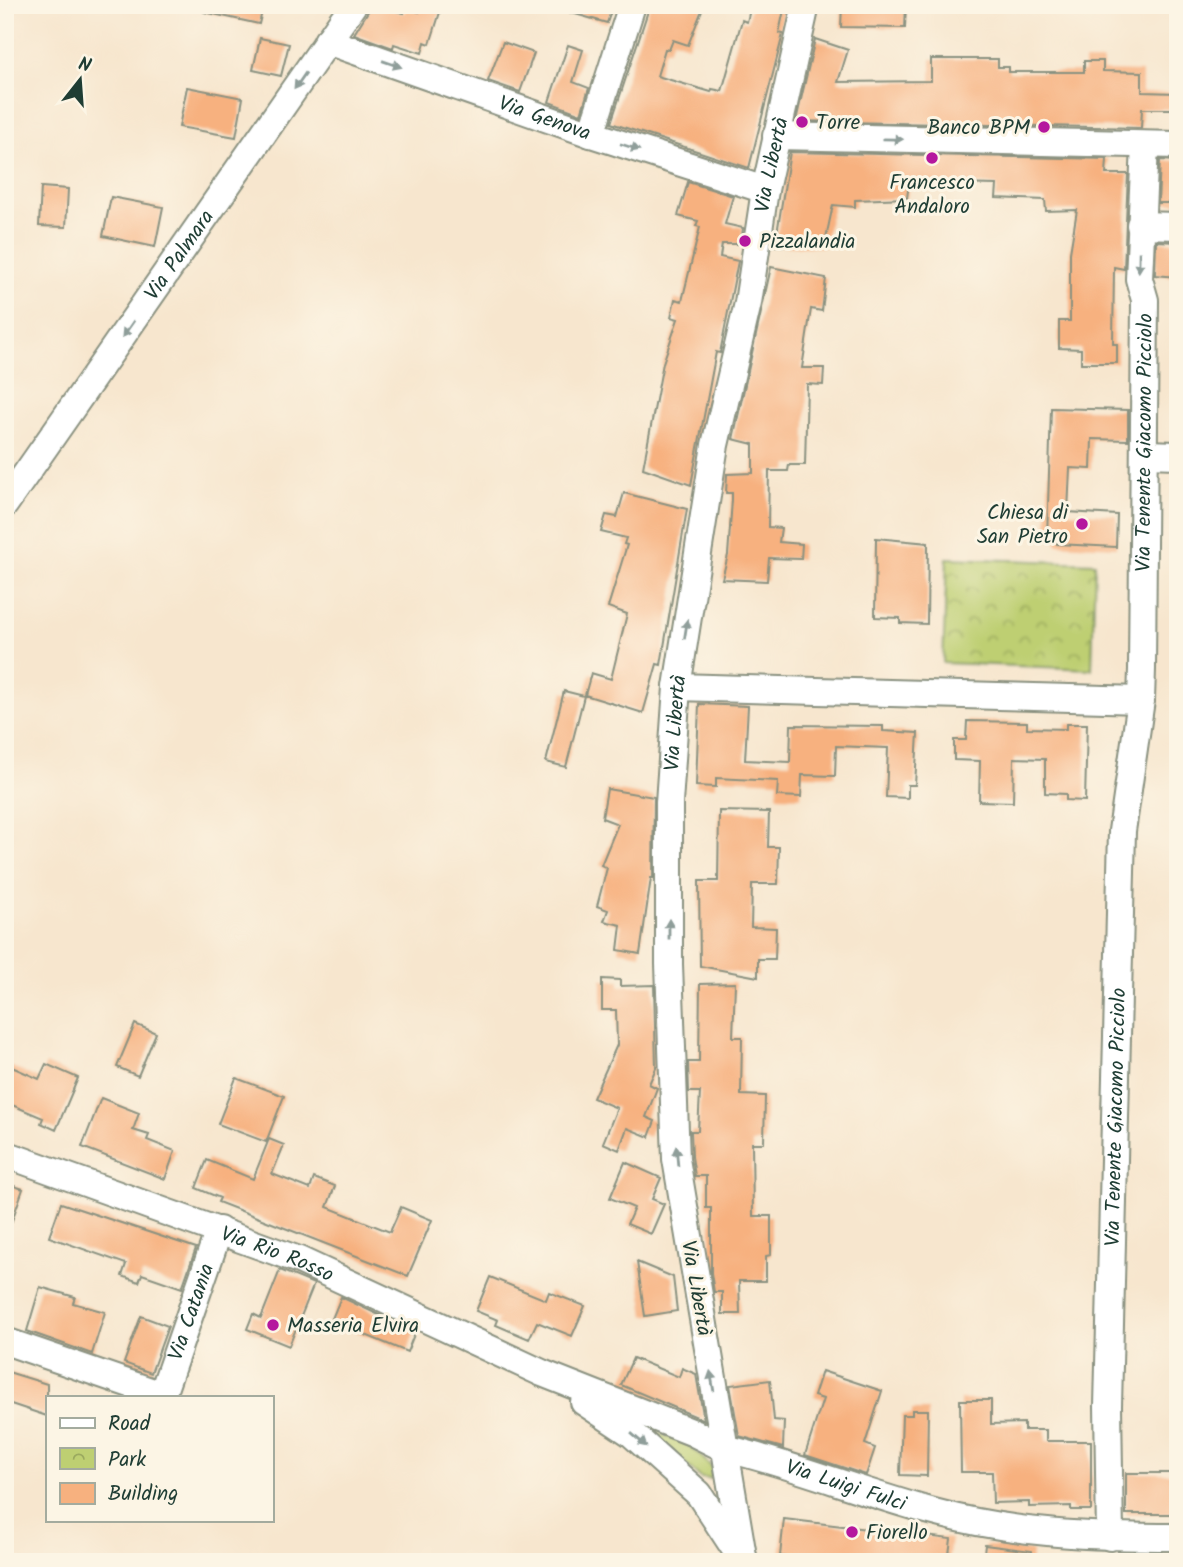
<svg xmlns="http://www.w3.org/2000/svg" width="1183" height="1567" font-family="Kalam,sans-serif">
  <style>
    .grass { fill: #becf72; stroke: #6e8653; stroke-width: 2 }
    .park { fill: url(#park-crowns); stroke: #6e8653; stroke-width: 2 }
    .building { fill: #f7b17f }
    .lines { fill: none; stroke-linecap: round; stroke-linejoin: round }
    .minor-casing { stroke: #8b9281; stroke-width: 30 }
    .minor { stroke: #fff; stroke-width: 26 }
    .oneway { fill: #8f9e9a }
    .poi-dot { fill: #b5179e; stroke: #fcf5e5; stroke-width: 2.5 }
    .labels { text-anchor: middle; stroke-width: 6; stroke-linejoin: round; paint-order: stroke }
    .street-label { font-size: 21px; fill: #1f3d34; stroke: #fcf5e5 }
    .poi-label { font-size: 21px; fill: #1f3d34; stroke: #fcf5e5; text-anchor: start }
  </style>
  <defs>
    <pattern id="park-crowns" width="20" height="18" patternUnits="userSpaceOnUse" patternTransform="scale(1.75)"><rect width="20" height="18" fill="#becf72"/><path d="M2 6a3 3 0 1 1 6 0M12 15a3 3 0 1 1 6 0" fill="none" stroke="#9aa95e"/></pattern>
  </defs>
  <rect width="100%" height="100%" fill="#fcf5e5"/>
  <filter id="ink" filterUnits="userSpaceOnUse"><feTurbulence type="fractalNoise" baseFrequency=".0143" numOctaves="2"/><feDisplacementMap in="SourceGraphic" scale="14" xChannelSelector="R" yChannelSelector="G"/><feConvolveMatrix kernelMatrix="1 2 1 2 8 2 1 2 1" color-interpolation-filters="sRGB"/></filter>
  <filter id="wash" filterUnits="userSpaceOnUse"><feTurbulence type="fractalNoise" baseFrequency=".00686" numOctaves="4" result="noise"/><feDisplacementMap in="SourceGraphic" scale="28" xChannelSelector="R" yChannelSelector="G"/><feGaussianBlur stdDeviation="1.57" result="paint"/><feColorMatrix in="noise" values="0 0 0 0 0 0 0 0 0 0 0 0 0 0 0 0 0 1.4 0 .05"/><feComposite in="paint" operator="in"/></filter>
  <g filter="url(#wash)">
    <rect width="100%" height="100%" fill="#f7e6ce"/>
    <path class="grass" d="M644 1427 689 1445 712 1467 711 1479 701 1478Z"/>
    <path class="park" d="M947 558 1095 563 1092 669 943 663Z"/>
    <g id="blocks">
      <path class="building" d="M205 5H255L263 7 259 24 204 12Z
        M372 5 404 13 405 8 419 12 421 5 441 9 430 44 425 42 422 53 394 44 393 48 354 34Z
        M562 5H613L607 23 561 10Z
        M650 5H704L688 45 673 40 669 50 665 49 657 76 711 92 712 89 722 91 742 20 747 22 751 5H785L779 33 783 34 749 168 611 123Z
        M842 5H906L905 28 841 27Z
        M260 38 289 44 281 76 253 70Z
        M815 39 848 50 838 82 931 81V59H998V67H1009V72H1084V61H1103V71L1142 72V92L1178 93V109H1142L1141 128 796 121Z
        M503 42 534 53 520 92 488 81Z
        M568 45 583 50 573 82 589 88 581 114 549 102Z
        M187 87 243 98 236 137 179 127Z
        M790 152 1107 159 1106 174H1128L1124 269 1114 267 1113 344H1117V363H1081V349L1059 348V321H1070V253L1077 210 1046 211 1045 200 996 198 997 185 909 183 907 198 855 200V207L833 205 824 247 775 246Z
        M1160 160 1178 161V203H1158Z
        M688 182 733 196 725 224 743 228 741 244H722L720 257 738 261 720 353 716 352 691 485 643 468 663 363 678 319 671 317 675 299 682 301 700 227 696 226 698 221 678 216Z
        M41 187 68 189 66 227 39 226Z
        M111 197 163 207 155 247 103 236Z
        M1156 241 1178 242V277L1155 275Z
        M771 267 826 278 822 311 811 309 802 368H824L823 385 807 384 805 465H789L788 471H769L768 527 781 528 779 542 802 544 801 559 769 558 767 581 722 579 728 555 732 500V493H726L727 474 753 473V444L733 439Z
        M1051 408 1128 410V440L1092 439 1091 469 1070 468 1068 512 1117 515 1116 547 1057 544V540L1047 539Z
        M624 493 687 509 661 665 657 664 643 713 585 695 591 673 611 679 627 614 608 607 627 545 624 544 626 538 601 532 606 515 617 517Z
        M876 538 928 543 927 624 900 623V618L875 617Z
        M564 691 584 696 566 767 546 762Z
        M699 704 748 706 745 760 790 762 791 725 883 726V731L918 733 915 785H908V798L886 797 888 748 836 746 835 776 802 775 801 797 777 796 778 781 716 778V787L696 786Z
        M967 721 1027 722V728L1066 729V724H1087L1085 801 1066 800V794L1045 793V759L1014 758 1013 802 979 801 980 761 954 760V740H966Z
        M607 789 654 797 653 878H651L640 954 618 950 621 925 604 921 608 910 597 906 607 868 601 865 618 824 602 818Z
        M719 811 769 812 768 847H779L778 884H752L751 927 776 928 775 959H758V977L700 966 699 881H718Z
        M602 979 620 980V986L654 985 656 1068 649 1084 657 1088 646 1117 655 1121 649 1137 627 1128 619 1150 603 1143 617 1108 593 1098 617 1045 616 1010H602Z
        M735 983 733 1037H742L741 1095 765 1096 764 1143H752L753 1216H771V1255L766 1256V1281H739L740 1314H722V1292H714L711 1273V1208H706V1176H695L692 1157 691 1131H698L700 1092H689L688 1062H699L700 984Z
        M135 1024 156 1033 138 1076 117 1067Z
        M5 1064 39 1079 46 1064 78 1078 56 1130 41 1123 43 1118 5 1102Z
        M236 1078 284 1096 266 1142 218 1124Z
        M101 1098 139 1113 133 1130 149 1135 147 1140 175 1151 165 1179 82 1147Z
        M269 1139 284 1145 272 1174 310 1189 314 1178 335 1186 327 1207 390 1232 401 1207 432 1220 408 1276 218 1202 220 1198 196 1188 207 1160 253 1179Z
        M625 1162 661 1178 652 1199 664 1204 651 1234 627 1224 634 1208 610 1198Z
        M5 1183 23 1189 8 1232H5Z
        M61 1203 196 1248 182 1288 142 1274 139 1282 122 1276 126 1264 49 1237Z
        M637 1262 673 1277 677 1311 645 1316Z
        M280 1270 314 1284 289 1346 247 1329 253 1314 261 1318Z
        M490 1277 546 1300 549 1292 585 1306 572 1336 537 1322 529 1339 496 1325 498 1320 476 1311Z
        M40 1287 75 1297 73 1303 105 1312 92 1354 27 1331Z
        M341 1297 415 1332 407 1352 331 1321Z
        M141 1316 168 1326 151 1373 124 1363Z
        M633 1358 679 1377 682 1368 696 1374 704 1420 621 1385Z
        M5 1371 47 1384V1416L5 1402Z
        M822 1371 882 1391 865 1444 875 1448 866 1475 805 1455 823 1399 814 1396Z
        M770 1380 774 1420 784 1421 783 1448 739 1436 730 1385Z
        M960 1400H991V1424L1024 1423V1430H1046V1441H1091V1510H1071V1506L1029 1507V1502L993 1503 992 1472H961Z
        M912 1410H928L927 1476 900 1475 902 1415H912Z
        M1126 1473H1178V1514H1126Z
        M784 1519 951 1539 948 1562H786V1557L780 1556Z
        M985 1545 1032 1551 1031 1562H983Z"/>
    </g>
  </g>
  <g filter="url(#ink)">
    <use href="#blocks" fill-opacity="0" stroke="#8b9281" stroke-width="2"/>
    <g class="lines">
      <g class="minor-casing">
        <g id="minor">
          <path id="s1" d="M327 41 591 134 765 190"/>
          <path d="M591 134 632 5"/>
          <path d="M776 136 1178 145"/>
          <path d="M1140 225 1178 226"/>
          <path d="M1146 454 1178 455"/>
          <path id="s2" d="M5 504 353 5"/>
          <path d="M677 687 1141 700"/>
          <path id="s3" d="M5 1154 299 1260 542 1373 694 1433 724 1448C795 1465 863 1493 934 1512 1014 1534 1095 1537 1178 1537"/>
          <path id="s4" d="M5 1341 162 1395 219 1230"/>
          <path d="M584 1402 632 1434 699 1494 739 1555"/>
          <path id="s5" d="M1110 1537 1108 1406 1122 831 1141 700 1142 669 1145 300 1139 279 1145 145"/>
          <path id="s6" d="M744 1562 676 1159 669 964V803L677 687 715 445 748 303 765 190 806 5"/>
        </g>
      </g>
      <use href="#minor" class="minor"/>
    </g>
    <defs><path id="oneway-solid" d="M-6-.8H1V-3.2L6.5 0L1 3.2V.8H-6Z" transform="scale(1.75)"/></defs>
    <g class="oneway">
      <use href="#oneway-solid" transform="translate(392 64) rotate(19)"/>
      <use href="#oneway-solid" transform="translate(300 81) rotate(125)"/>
      <use href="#oneway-solid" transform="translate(893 139) rotate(1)"/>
      <use href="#oneway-solid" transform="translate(630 147) rotate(18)"/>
      <use href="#oneway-solid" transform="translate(1139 262) rotate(91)"/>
      <use href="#oneway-solid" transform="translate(128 329) rotate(125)"/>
      <use href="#oneway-solid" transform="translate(686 629) rotate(-81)"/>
      <use href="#oneway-solid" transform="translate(669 929) rotate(-90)"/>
      <use href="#oneway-solid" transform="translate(677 1156) rotate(-95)"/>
      <use href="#oneway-solid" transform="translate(712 1381) rotate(-100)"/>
      <use href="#oneway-solid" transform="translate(639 1440) rotate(41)"/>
    </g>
  </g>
  <g class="poi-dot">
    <circle cx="802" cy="122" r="7"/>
    <circle cx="1044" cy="127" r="7"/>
    <circle cx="932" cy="158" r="7"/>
    <circle cx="745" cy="241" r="7"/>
    <circle cx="1082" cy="524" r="7"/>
    <circle cx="273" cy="1325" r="7"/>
    <circle cx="852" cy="1532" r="7"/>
  </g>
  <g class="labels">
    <g class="street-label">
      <text dy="7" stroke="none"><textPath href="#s1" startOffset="231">Via Genova</textPath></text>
      <text dy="7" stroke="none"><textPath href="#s6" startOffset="1412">Via Libertà</textPath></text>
      <text dy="7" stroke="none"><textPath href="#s2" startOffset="304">Via Palmara</textPath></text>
      <text dy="7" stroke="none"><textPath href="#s5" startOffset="1096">Via Tenente Giacomo Picciolo</textPath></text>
      <text dy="7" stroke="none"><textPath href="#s6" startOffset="845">Via Libertà</textPath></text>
      <text dy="7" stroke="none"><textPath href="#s5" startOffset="420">Via Tenente Giacomo Picciolo</textPath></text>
      <text dy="7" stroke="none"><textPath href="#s3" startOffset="290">Via Rio Rosso</textPath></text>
      <text transform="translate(697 1288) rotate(80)" y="7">Via Libertà</text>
      <text dy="7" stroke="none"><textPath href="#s4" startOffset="254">Via Catania</textPath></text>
      <text dy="7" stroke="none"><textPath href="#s3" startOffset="905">Via Luigi Fulci</textPath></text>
    </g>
    <g class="poi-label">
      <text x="816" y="129">Torre</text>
      <text x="1030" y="134" text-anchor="end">Banco BPM</text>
      <text x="932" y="189" text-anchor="middle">Francesco<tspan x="932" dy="24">Andaloro</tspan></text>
      <text x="759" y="248">Pizzalandia</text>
      <text x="1068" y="519" text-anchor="end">Chiesa di<tspan x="1068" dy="24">San Pietro</tspan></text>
      <text x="287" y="1332">Masseria Elvira</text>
      <text x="866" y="1539">Fiorello</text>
    </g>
  </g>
  <rect width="1183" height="1567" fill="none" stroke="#fcf5e5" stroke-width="28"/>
  <rect x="46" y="1396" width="228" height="126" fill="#fcf5e5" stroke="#a4ab9e" stroke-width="2"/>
  <rect x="60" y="1418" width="35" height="10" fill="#ffffff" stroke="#a4ab9e" stroke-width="2"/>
  <text x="108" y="1430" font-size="21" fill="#1f3d34">Road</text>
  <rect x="60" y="1448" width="35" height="21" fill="url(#park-crowns)" stroke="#a4ab9e" stroke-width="2"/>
  <text x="108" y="1466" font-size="21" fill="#1f3d34">Park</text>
  <rect x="60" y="1483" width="35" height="21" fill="#f7b17f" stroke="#a4ab9e" stroke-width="2"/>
  <text x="108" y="1500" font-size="21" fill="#1f3d34">Building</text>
  <g transform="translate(80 80) rotate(17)" stroke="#fcf5e5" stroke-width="5" paint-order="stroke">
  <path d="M0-5L12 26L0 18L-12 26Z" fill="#1f3d34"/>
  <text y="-10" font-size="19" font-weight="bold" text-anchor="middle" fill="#1f3d34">N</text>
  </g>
</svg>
